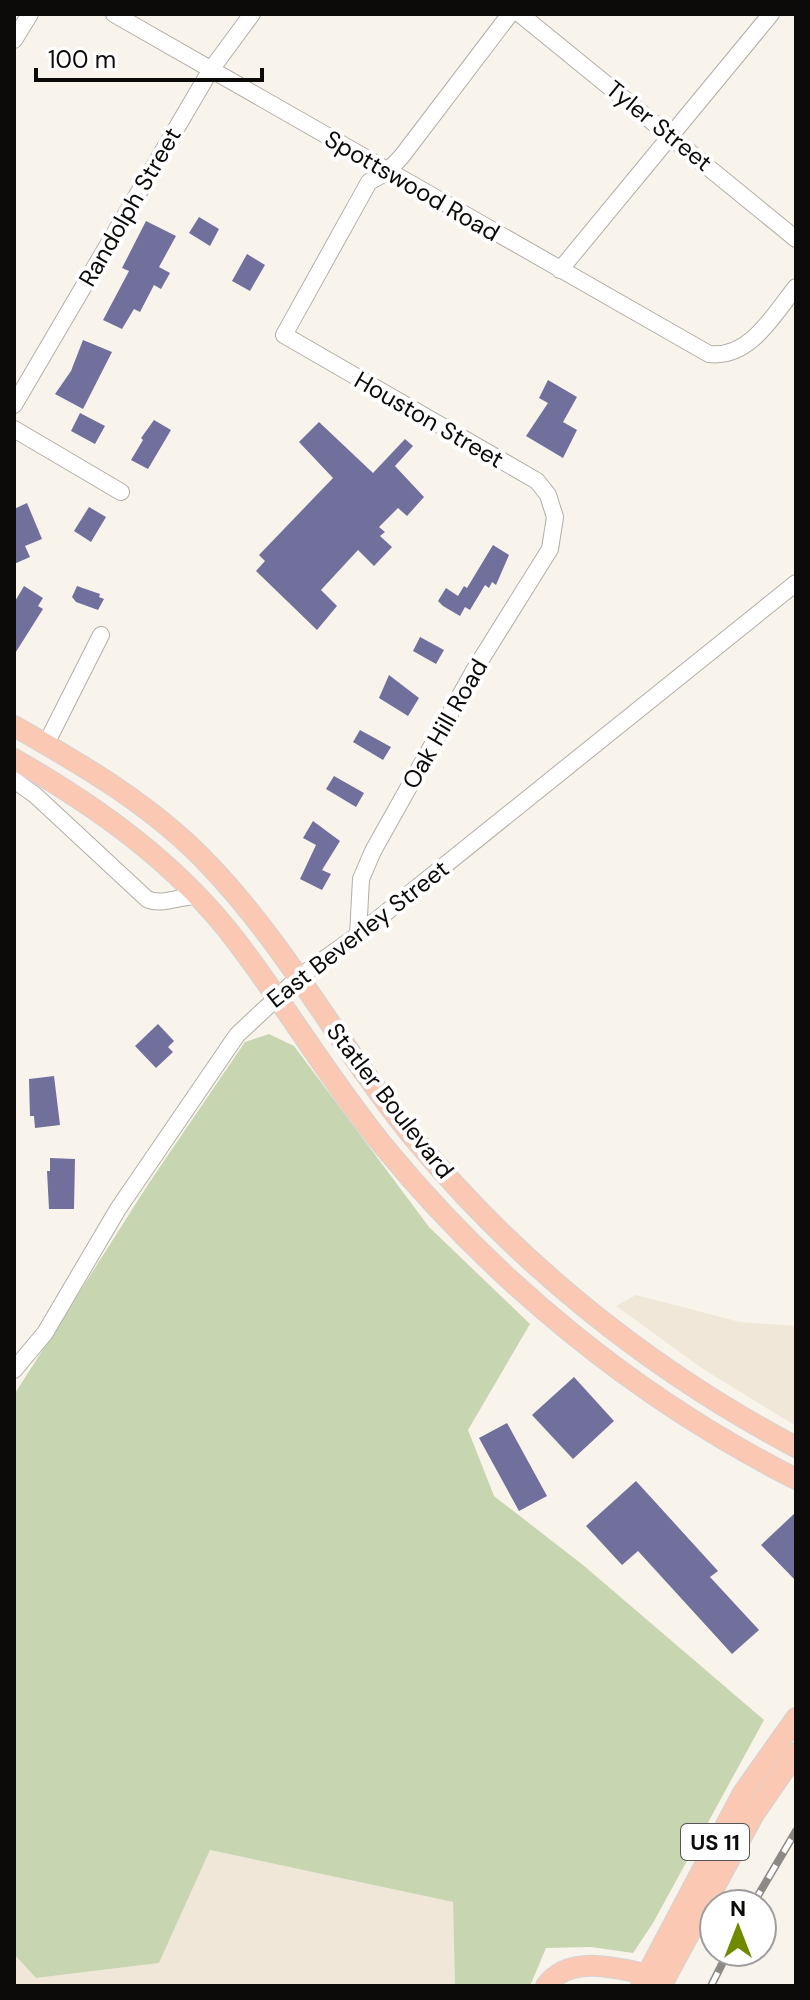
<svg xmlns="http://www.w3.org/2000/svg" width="810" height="2000" font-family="'DM Sans',sans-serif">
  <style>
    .built { fill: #f0e7d9 }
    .green { fill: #c7d5b1 }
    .building { fill: #716f9c }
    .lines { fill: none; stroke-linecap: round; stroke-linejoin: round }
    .minor-casing { stroke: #b2aea7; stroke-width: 18 }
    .major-casing { stroke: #d3d3d3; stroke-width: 22 }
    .minor { stroke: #fff; stroke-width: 16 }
    .major { stroke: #fbc8b4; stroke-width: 20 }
    .rail-casing { stroke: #8d8a85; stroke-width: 8 }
    .rail { stroke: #fff; stroke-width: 5; stroke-dasharray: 15; stroke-linecap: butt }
    .labels { text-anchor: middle; stroke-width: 8; stroke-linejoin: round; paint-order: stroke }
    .shield { fill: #fff; stroke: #565453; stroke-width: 2 }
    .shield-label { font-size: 22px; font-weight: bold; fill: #0d0b09 }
    .street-label { font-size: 24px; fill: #0d0b09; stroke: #fff }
  </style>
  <rect width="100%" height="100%" fill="#f8f4ec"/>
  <path class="built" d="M636 1295 740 1322 796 1326V1426L703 1369 616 1306Z
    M210 1850 453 1902 455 1986H14V1954L36 1978 159 1963Z"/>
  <path class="green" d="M269 1034 294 1046 429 1227 530 1324 468 1430 494 1496 583 1565 764 1720 653 1923 633 1953 591 1947 546 1948 530 1986H455L453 1902 210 1850 159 1963 36 1978 14 1954V1395L149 1183 245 1042Z"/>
  <path class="building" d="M199 217 219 229 210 246 189 233Z
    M146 221 176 236 159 267 170 273 161 289 154 285 140 312 134 309 122 329 103 320 129 271 122 268Z
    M247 254 265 265 250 291 232 281Z
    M83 340 112 352 83 409 55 394 71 371Z
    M548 380 577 397 563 422 577 430 563 458 526 436 548 403 539 398Z
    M80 413 105 426 95 444 71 431Z
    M154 420 171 430 148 469 131 460 143 440 141 438Z
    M319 422 373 473 405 439 413 446 395 466 424 497 407 516 398 508 379 527 385 532 380 536 392 547 374 566 358 550 321 590 337 606 317 630 256 571 265 561 259 555 333 478 299 442Z
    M27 503 42 539 25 546 30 557 14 564V509Z
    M89 507 106 517 91 542 74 531Z
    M493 545 509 555 496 585 492 582 489 588 485 585 470 610 465 607 460 616 443 606 438 601 446 588 458 596 464 586 467 588Z
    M24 586 43 598 38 606 43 609 14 655V603Z
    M77 586 100 594 99 597 104 599 98 610 76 602 72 597Z
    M420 637 444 650 436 664 413 651Z
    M389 675 419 698 408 716 379 698Z
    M360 730 391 747 383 760 353 742Z
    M334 776 364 793 356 807 326 789Z
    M313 821 340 841 322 870 331 874 322 890 300 879 316 845 303 838Z
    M158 1024 174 1041 168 1047 173 1052 156 1068 135 1046Z
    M54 1076 60 1125 35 1128 34 1116H30L29 1079Z
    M50 1158 75 1159 74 1209H49L47 1171H50Z
    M574 1377 614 1421 573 1459 532 1415Z
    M507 1423 547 1496 519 1511 479 1438Z
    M636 1481 718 1571 710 1577 759 1630 732 1654 638 1551 622 1565 586 1526Z
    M796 1512V1581L761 1545Z"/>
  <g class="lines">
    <g class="minor-casing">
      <path id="minor" d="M114 14 709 354C750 359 774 314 796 287
        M520 14 796 239
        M14 40 30 14
        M560 270 771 14
        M14 405 210 71 252 14
        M14 429 121 492
        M46 744 101 635
        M14 780 35 795 147 899C162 906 180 896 197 896
        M358 935 361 879 373 851 475 669 550 549 555 517 548 495 537 481 284 335 369 182 387 172 402 156 510 14
        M14 1370 45 1333 118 1209 237 1035 299 977 358 935 796 583"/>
    </g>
    <g class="major-casing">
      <path id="major" d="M14 726C83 765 155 807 210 866 288 948 341 1049 413 1137 518 1264 650 1370 796 1447
        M14 759C98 807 178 864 237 942 288 1009 331 1082 385 1148 497 1284 638 1399 796 1479
        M546 1986C571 1951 622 1971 658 1976
        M641 1986 743 1793 796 1718
        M661 1986 754 1814 796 1753"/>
    </g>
    <use href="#minor" class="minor"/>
    <use href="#major" class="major"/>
    <g class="rail-casing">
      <path id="rail" d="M753 1904 796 1831
        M711 1986 728 1952"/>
    </g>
    <use href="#rail" class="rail"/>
  </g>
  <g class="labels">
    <rect class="shield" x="681" y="1824" width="68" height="36" rx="6"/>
    <g class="shield-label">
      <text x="715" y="1850">US 11</text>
    </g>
    <g class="street-label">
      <text transform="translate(659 126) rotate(39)" y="8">Tyler Street</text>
      <text transform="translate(412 186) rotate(30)" y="8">Spottswood Road</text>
      <text transform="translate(130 207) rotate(-60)" y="8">Randolph Street</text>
      <text transform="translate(429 420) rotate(30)" y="8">Houston Street</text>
      <text transform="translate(445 724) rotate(-60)" y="8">Oak Hill Road</text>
      <text transform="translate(358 934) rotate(-38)" y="8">East Beverley Street</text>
      <text transform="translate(390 1101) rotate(52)" y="8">Statler Boulevard</text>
    </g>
  </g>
  <rect width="810" height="2000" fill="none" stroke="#0d0b09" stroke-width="32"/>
  <g transform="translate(738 1928)"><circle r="38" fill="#ffffff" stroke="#9e9d9d" stroke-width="2"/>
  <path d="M0-6L14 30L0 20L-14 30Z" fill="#708a00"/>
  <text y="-12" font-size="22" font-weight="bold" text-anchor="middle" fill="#0d0b09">N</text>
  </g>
  <path d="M36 68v12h226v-12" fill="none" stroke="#0d0b09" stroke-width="4"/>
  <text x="48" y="68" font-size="24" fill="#0d0b09" stroke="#ffffff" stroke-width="6" paint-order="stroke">100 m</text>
</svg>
